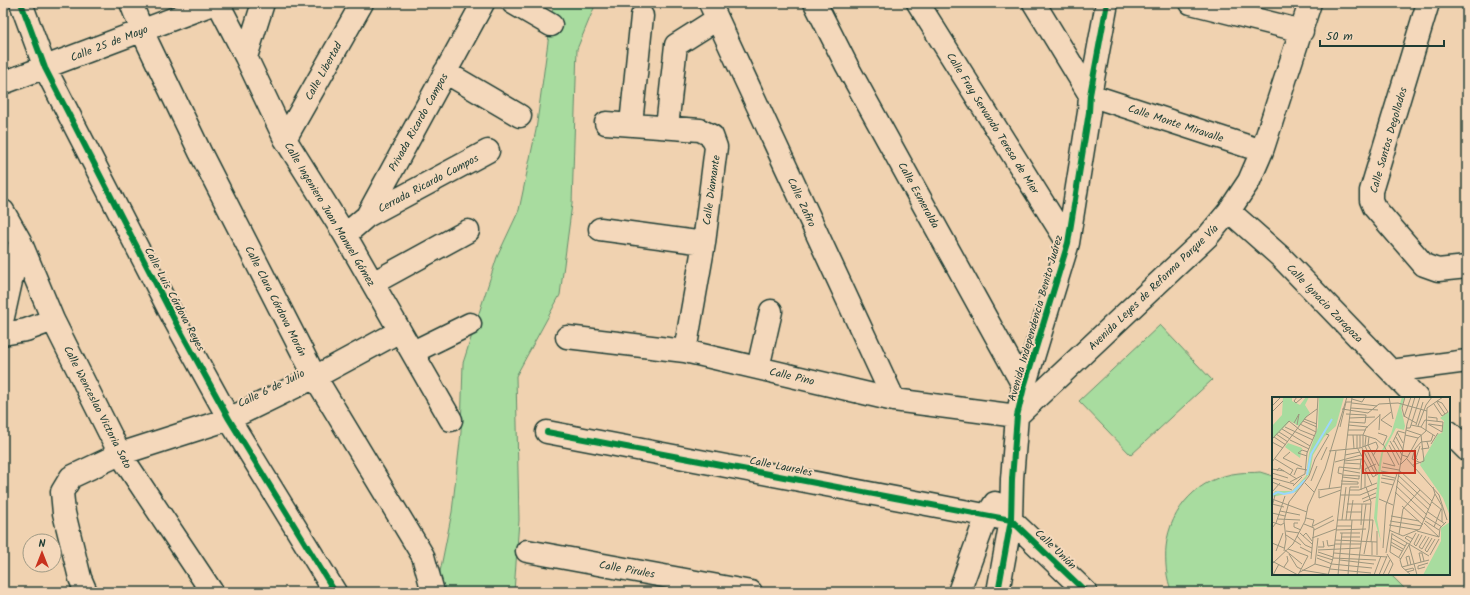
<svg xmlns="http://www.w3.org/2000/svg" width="1470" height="595" font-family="Kalam,sans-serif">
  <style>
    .green { fill: #a8dc9f; stroke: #648c6a }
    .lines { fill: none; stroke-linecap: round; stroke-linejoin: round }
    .minor-casing { stroke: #1f3d34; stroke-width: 25 }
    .minor { stroke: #f4d8bb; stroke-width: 22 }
    .cycleway-casing { stroke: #f4d8bb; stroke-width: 8 }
    .cycleway { stroke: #00873e; stroke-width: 6 }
    .labels { text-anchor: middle; stroke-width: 4; stroke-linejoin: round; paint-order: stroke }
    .street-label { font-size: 11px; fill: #1f3d34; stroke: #f4d8bb }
    .inset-river { fill: none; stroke: #9cd6fd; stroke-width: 2 }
    .inset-road { fill: none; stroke: #9c967e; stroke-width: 1 }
    .view { fill: #c8321e; fill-opacity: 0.15; stroke: #c8321e; stroke-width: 2 }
    .inset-edge { fill: none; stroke: #1f3d34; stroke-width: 2 }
  </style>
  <rect width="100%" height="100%" fill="#f0d2b0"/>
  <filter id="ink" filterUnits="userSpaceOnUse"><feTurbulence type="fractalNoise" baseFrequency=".025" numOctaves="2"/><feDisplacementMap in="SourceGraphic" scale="8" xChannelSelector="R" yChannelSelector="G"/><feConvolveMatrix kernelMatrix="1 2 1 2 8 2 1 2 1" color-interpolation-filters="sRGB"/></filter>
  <g filter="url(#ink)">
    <path class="green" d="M552 3H596L577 49 572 204 560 295 516 376 519 520 514 592H436L452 512 461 432 463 363 497 257 519 210 536 130 553 5Z
      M1160 325 1212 380 1131 455 1079 401Z
      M1260 472 1273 476V574H1390L1408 592H1172C1166 579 1165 561 1166 547 1170 508 1199 477 1239 473 1246 472 1253 473 1260 472Z"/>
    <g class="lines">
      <g class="minor-casing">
        <path id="minor" d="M21 3 45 68 174 319 229 419 335 592
          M131 3 142 31 200 152 315 377 423 556 433 592
          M218 3 246 57 285 139 345 235 451 420
          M513 3 551 25
          M710 3 894 400
          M815 3 847 66 1024 387
          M918 3 1068 243
          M1034 3 1090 95 1262 151
          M1191 3 1302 31
          M1428 3 1371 191V200L1374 207 1424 265 1438 270 1467 267
          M246 57 263 3
          M445 72 520 116
          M3 83 215 3
          M606 123 700 130 712 136 716 147 704 243 685 351
          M631 124 642 16
          M667 127 676 45 717 19
          M285 139 362 3
          M3 211 20 241 53 320 120 454 212 592
          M1229 211 1282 258 1417 398
          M367 216 488 151
          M600 229 704 243
          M345 235 367 216 483 3
          M373 283 468 231
          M3 317 20 241
          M3 334 26 330 53 320
          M567 337 685 351 894 400 1017 416
          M413 352 470 324
          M758 368 771 311
          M1391 371 1467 361
          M1017 416 1208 236 1229 211 1249 181 1262 151 1310 3
          M547 432 1011 520 1086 592
          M1449 432 1467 450
          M527 551 751 592
          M86 592 80 578 64 513 62 492 71 477 120 454 229 419 315 377 400 331
          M959 592 987 515 995 503
          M998 592 1011 520 1012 479 1017 416 1024 387 1068 243 1089 112 1090 95 1107 3"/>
      </g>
      <use href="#minor" class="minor"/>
      <g class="cycleway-casing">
        <path id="cycleway" d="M21 3 45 68 174 319 229 419 335 592
          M547 432 1011 520 1086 592
          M998 592 1011 520 1012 479 1017 416 1024 387 1068 243 1089 112 1090 95 1107 3"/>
      </g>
      <use href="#cycleway" class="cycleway"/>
    </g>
  </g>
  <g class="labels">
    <g class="street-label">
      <text transform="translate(109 43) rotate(-21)" y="4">Calle 25 de Mayo</text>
      <text transform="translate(323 71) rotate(-61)" y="4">Calle Libertad</text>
      <text transform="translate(418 122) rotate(-61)" y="4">Privada Ricardo Campos</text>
      <text transform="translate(993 123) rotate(58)" y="4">Calle Fray Servando Teresa de Mier</text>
      <text transform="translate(1176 123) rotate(18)" y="4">Calle Monte Miravalle</text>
      <text transform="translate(1388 140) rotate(-74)" y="4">Calle Santos Degollados</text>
      <text transform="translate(428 183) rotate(-28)" y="4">Cerrada Ricardo Campos</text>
      <text transform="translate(711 190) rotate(-82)" y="4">Calle Diamante</text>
      <text transform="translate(919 195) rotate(61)" y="4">Calle Esmeralda</text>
      <text transform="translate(802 202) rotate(65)" y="4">Calle Zafiro</text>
      <text transform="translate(330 214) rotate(59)" y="4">Calle Ingeniero Juan Manuel Gómez</text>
      <text transform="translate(1153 287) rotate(-44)" y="4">Avenida Leyes de Reforma Parque Vía</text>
      <text transform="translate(175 299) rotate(62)" y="4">Calle Luis Córdova Reyes</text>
      <text transform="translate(276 301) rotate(63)" y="4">Calle Clara Córdova Morán</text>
      <text transform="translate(1325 303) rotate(46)" y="4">Calle Ignacio Zaragoza</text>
      <text transform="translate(1035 318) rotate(-74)" y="4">Avenida Independencia Benito Juárez</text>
      <text transform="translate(792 376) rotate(13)" y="4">Calle Pino</text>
      <text transform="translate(271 388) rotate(-26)" y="4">Calle 6 de Julio</text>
      <text transform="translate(98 407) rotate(63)" y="4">Calle Wenceslao Victoria Soto</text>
      <text transform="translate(781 466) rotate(11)" y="4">Calle Laureles</text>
      <text transform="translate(1056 549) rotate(44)" y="4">Calle Unión</text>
      <text transform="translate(627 569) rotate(10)" y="4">Calle Pirules</text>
    </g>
  </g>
  <g transform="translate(1272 397)">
    <rect width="178" height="178" fill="#f0d2b0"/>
    <path d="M11 0H20V4L28 8 34 0H37L33 8 38 16 27 29 18 24 0 43V29L10 18ZM47 0H72L64 29 52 40 41 58 38 76 24 95 0 100 3 94H20L34 79 37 56 46 30ZM130 0H133L129 11 133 29 132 33 124 31 111 56 109 68 105 122 109 145 102 121 107 67 110 53 119 37ZM178 14V119L171 101 148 68 166 37 170 36 172 24 168 21ZM16 46 30 51 28 61 13 50ZM178 125V178H151L169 144V131Z" fill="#a8dc9f"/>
    <path class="inset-river" d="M35 78 39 57 60 22M0 98 6 95 12 97 21 95 33 83"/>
    <path class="inset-road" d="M25 0 22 4 24 6 31 0M117 0 121 22M133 0 130 11 132 19 144 26M80 2 90 5 93 0M165 5 173 17M80 6 105 9M162 7 170 19 176 15 170 6 165 4M0 9 9 0M79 11 106 13M70 12 96 16 107 7 126 6 155 14M0 15 11 4M74 17 94 18 93 26 77 25M132 20 139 0M156 20 165 21V24M77 21 103 20M32 22 45 27M109 23 120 30M109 23 119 15M31 24 45 30M22 26 27 17 25 28M28 27 44 35M157 27 171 29M76 28 96 30M139 28 149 30 163 39M144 28 151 5M146 29 154 8 160 0M13 30 41 43M68 30 74 5H80M149 30 153 23 171 25 170 35 156 27M134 31H138L148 0M10 32 38 49M76 33H94M107 33 108 17M134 33 149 38 152 64 141 68M7 35 18 42M125 35 131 46M4 37 16 45M75 38H91M81 38 82 52M88 38V51M91 38 104 42 111 48 115 39 106 36M133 38 146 41M2 40 14 48M97 40 96 48 107 69M124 40 131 53M0 42 17 24 28 33 43 39M18 43 37 52M118 44 129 63M122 44 130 58 136 60M0 45 11 51M121 45 126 34 133 36M111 47 123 69M159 47 166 36M117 48 127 68M91 50V38L94 31 108 18M90 51 104 78M85 52V38M86 52 101 80 106 77 93 49 94 39M149 52 157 51 155 45M57 54 88 51 104 45M18 55 11 61 30 70M73 58 88 55M35 59 26 56 30 53 36 55M101 59 106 50 104 45M3 62 21 73 18 78M135 62 167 98 175 123M49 63 55 50M146 63 144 61 148 49M72 64 90 62M0 65 34 20 45 12M63 65 89 58M72 66 89 67M111 66 123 69M149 66 140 62 143 52 149 45 159 44 161 38M128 68 135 61 146 41 154 34 155 11 171 0M110 70 127 73 160 104M0 72 12 74M71 73 88 76M5 74 7 71 25 82M109 74 125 77M0 76 16 81M33 77 35 56 44 35 46 0M70 77 66 76 67 70 88 72 89 62M22 78 25 71 35 73M70 78 88 79M110 78 123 81M126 78 159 109M70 80 87 82V79M0 81 22 87M109 81 122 83M125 83 157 113M39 84 45 69M0 85 20 93M18 85 33 77M109 85 121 88M33 86 42 95M69 87H86V85L69 84M100 88 93 72 104 67M21 89 30 80M124 89 155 118M94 90 99 105 97 132M93 91V77M57 92 64 54M46 93 69 90M78 93H87L105 86M89 93 90 68M47 94V101L69 93M0 95 8 86M123 95 153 123M163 97 170 109V125M68 98H88L105 91M0 102 35 115M90 102 104 96M107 102 121 108M91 105 104 100M160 105 170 113M0 107 12 110M75 107H99M130 109 151 128M0 110 3 98M8 114 28 118M74 115H90M156 115 173 127M0 116 13 119M119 119 147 124M154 120 170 130M34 121 42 123 40 130M6 122 28 123M65 123H101L99 145M70 123 74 90M74 123 78 90H87M78 123 81 103M12 124 17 105 37 79 43 62 57 38 54 37M12 124 14 142 12 154M118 124 150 129M153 124 167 133M0 125 9 128 12 126M26 126H22V130L29 133M152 126 167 140M32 127 42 131 39 162M89 128 90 107M117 128 146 133M41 129 61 119M65 129H80M162 130 169 112M0 131 4 126 13 99M42 133 62 123M64 133 94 132M117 133 131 139 148 132 163 97 161 90M14 134 27 136M145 134 167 140M28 136 40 147M68 136H88M120 136 118 155 129 162M120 137 157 159M127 137 131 112 148 93M147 137 142 147 144 149 150 138M14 138 29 148M25 139 33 148 40 151M31 139 34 136 40 144M154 139 147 150 150 152 157 140M69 140H88M167 140 168 131 174 125M40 141 64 132M119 141 133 149M160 141 153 153 155 155 163 142M55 143 56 149 63 148M63 143 105 145M119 145 131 152M139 145 133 141 135 139 141 142M0 146 12 151M63 147H89M119 148 130 154M137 148 145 178M28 150 40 156M46 150H52L51 144M111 151 114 108 125 77M16 152 36 159 26 178M13 153 30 167M46 153 88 151M4 154 11 136M46 155 61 160M62 156 115 160M114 156 135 27 143 0M17 157 25 170 29 172M92 157 97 132M115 157 121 167 116 178M45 158 61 163M100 158V145M105 158V134M158 158 167 142M127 160 135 146M45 161 60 167M61 161 104 163M68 163 102 167M0 164 26 178M149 165 147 156H150L152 164M0 167 21 147 33 124 36 109 53 72 75 0M43 167 46 141M60 167 100 171M136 168 134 160 137 159 139 168M12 170 16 164 15 159M130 170 157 163M153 170 146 172V169L156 166M58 172 99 176M30 173 60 178M133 173 141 171 142 173 135 175M28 175 43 167 58 171M1 178 7 167M56 178 61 161 80 0M66 178 70 136M76 178 80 123M85 178 94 107M102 178 109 159M107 178 115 159M111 178 118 163M139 178 130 170 128 163 144 136"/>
    <path class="view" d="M91 54H143V76H91Z"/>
    <rect width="178" height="178" class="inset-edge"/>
  </g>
  <rect width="1470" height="595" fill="none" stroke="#f4d8bb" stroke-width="16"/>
  <rect x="8" y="8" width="1454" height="579" fill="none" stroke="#1f3d34" stroke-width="1.5" filter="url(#ink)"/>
  <g transform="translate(42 553)"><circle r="19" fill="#f4d8bb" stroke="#9f9a85"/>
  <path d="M0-3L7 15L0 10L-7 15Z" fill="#c8321e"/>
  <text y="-6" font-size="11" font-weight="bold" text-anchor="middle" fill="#1f3d34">N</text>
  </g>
  <path d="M1320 40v6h124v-6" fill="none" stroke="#1f3d34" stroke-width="2"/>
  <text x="1326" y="40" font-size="12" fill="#1f3d34" stroke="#f4d8bb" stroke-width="3" paint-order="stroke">50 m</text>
</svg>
